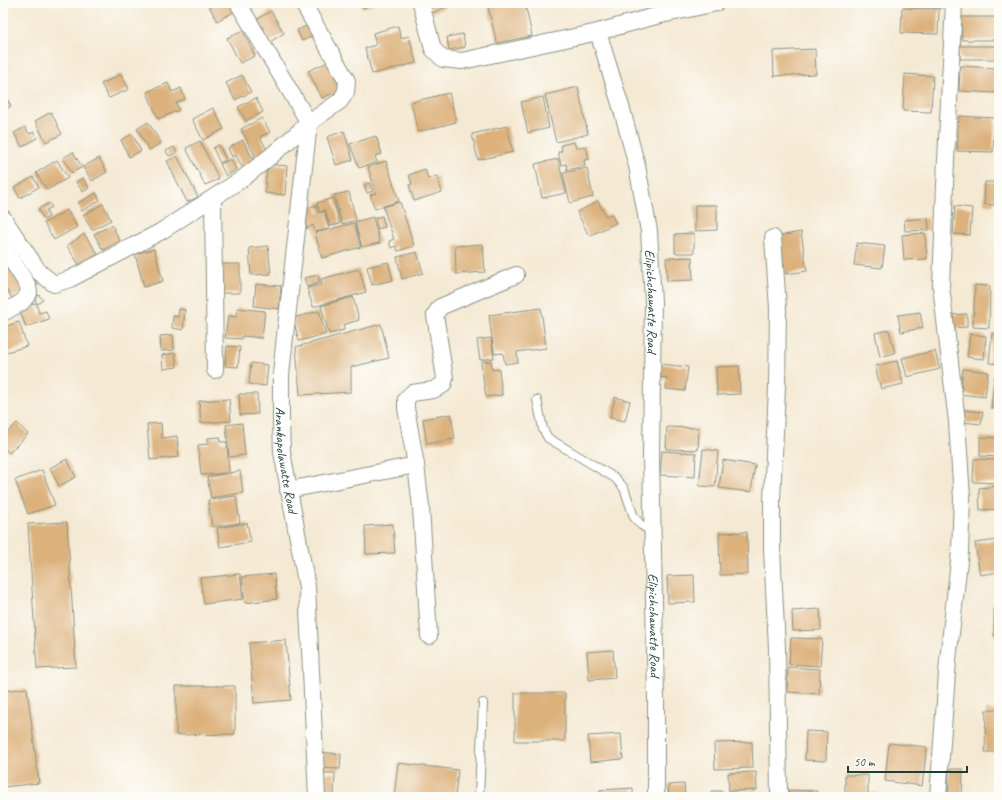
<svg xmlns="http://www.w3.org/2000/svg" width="1002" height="800" font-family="Caveat,sans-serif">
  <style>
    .building { fill: #dcb17b }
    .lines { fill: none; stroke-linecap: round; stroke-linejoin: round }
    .service-casing { stroke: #8a9384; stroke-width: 10 }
    .minor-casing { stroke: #8a9384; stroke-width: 18 }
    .service { stroke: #fff; stroke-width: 8 }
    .minor { stroke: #fff; stroke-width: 16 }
    .labels { text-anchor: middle; stroke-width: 3; stroke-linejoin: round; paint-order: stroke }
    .street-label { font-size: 14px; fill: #1f3d34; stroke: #fdfcf7 }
  </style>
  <rect width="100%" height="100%" fill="#fdfcf7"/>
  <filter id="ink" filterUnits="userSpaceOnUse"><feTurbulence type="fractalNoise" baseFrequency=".025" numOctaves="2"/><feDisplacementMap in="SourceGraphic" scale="8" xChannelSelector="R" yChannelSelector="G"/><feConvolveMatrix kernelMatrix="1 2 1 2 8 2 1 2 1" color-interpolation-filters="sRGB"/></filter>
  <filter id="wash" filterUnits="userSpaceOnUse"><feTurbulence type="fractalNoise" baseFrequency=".012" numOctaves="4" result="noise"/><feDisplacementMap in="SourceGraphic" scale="16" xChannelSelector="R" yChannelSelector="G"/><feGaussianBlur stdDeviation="0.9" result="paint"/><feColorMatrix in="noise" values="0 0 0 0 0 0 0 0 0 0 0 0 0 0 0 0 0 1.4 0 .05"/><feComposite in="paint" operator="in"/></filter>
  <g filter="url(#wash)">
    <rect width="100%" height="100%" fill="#f4e9d3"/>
    <g id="blocks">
      <path class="building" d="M210 3H228L234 12 217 21 208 4Z
        M361 3H379L362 8Z
        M428 3H455L432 13Z
        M487 3H525L532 36 497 43Z
        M906 3H944L943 8 906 4Z
        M902 8 939 9 938 34 901 33Z
        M271 11 284 33 270 42 256 20Z
        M961 17H998V40H962Z
        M312 24 317 34 302 41 297 30Z
        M398 26 401 38 409 36 416 63 372 74 365 48 376 45 373 33Z
        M243 31 255 56 240 63 227 38Z
        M463 34 465 47 449 50 447 37Z
        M960 46H997V59H960Z
        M815 49 816 74 774 76 773 51Z
        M328 62 341 90 322 98 308 71Z
        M960 66 996 68 995 93 959 91Z
        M121 74 129 89 109 98 101 84Z
        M905 74 933 76 931 112 903 111Z
        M242 75 251 92 235 100 226 83Z
        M168 83 172 92 181 88 185 99 176 103 179 110 158 119 147 92Z
        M578 87 588 134 556 142 545 95Z
        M449 93 456 122 418 132 411 102Z
        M6 97 11 106 3 111V99Z
        M543 97 549 128 528 133 521 102Z
        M256 98 263 112 246 121 238 107Z
        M213 108 224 129 203 140 192 119Z
        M51 112 62 134 46 142 35 121Z
        M959 116 995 118 993 152 957 151Z
        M262 118 270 132 260 137 268 152 256 158 241 129Z
        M148 122 161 143 149 150 137 129Z
        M507 126 513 152 478 160 472 134Z
        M25 127 29 134 34 132 37 138 22 147 14 133Z
        M344 131 353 160 336 165 327 137Z
        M132 134 141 151 129 157 121 140Z
        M376 136 382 154 375 156 377 162 359 168 350 144Z
        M243 140 255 163 243 169 236 155 232 157 228 148Z
        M200 141 219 179 205 185 186 148Z
        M574 142 576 148 586 146 589 159 584 160 585 166 567 170 566 164 561 165 558 152 562 151 561 145Z
        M219 145 226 160 220 163 213 148Z
        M174 147 177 153 169 156 166 151Z
        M73 152 82 167 72 173 63 158Z
        M177 156 198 197 187 202 167 161Z
        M99 158 107 172 92 181 83 167Z
        M231 159 236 170 226 176 220 164Z
        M558 159 566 193 542 198 535 164Z
        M57 160 68 178 47 190 36 173Z
        M386 161 399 201 375 209 370 195 376 193 368 167Z
        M267 164 287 166 285 195 265 193Z
        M587 168 593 197 570 203 563 173Z
        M425 169 428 179 437 176 442 192 414 201 409 185 412 184 409 175Z
        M33 177 39 187 20 198 14 188Z
        M83 178 89 188 83 192 76 182Z
        M985 182H995L994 205 984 204Z
        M370 183 373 191 367 193 364 185Z
        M349 192 356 220 342 224 334 195Z
        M96 193 100 200 82 211 78 203Z
        M333 198 340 224 330 226 325 210 320 212 317 203Z
        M598 201 606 216 611 214 616 223 589 236 577 212Z
        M400 202 414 246 398 251 396 246 391 248 389 241 394 239 383 207Z
        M49 203 52 207 46 210 49 217 44 220 38 209Z
        M103 204 111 220 92 230 83 215Z
        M316 205 318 213 325 211 329 229 315 232 313 225 307 229 303 210Z
        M695 205H717V230L695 231Z
        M955 206 972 208 970 235 953 234Z
        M67 210 77 227 54 240 44 223Z
        M382 216 385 227 378 229 375 218Z
        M373 217 380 243 362 247 355 222Z
        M928 218 929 230 905 231 904 220Z
        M354 223 361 247 322 258 315 233Z
        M112 225 120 241 103 250 94 234Z
        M801 232 807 271 786 274 779 236Z
        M694 233V253H675V234Z
        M925 233 927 259 904 260 902 235Z
        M84 234 98 254 80 266 67 246Z
        M857 243 885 246 882 268 854 265Z
        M483 244 485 272 456 274 455 246Z
        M268 246 271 274 251 275 249 248Z
        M154 249 163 281 144 287 135 254Z
        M417 252 423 273 402 279 397 257Z
        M692 257 693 280 667 281 666 258Z
        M388 262 393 280 372 285 367 267Z
        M8 264 25 291 12 298 3 284V267Z
        M221 264H240V293H221Z
        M359 269 366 292 313 307 307 288 322 285 321 279Z
        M318 275 320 283 307 287 304 278Z
        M39 277 42 282 33 288 30 283Z
        M256 284 281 286 279 309 254 306Z
        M975 285 990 286 989 328 973 327Z
        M39 295 43 300 38 304 34 298Z
        M353 297 359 320 343 325 344 330 329 334 321 306Z
        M36 303 39 313 46 311 49 319 26 327 19 308Z
        M237 308 265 311 262 338 242 336V339L225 338 228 316 236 317Z
        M541 308 546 348 517 352 518 362 505 364 503 353 494 354 489 315Z
        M179 309 185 310 183 330 172 328 173 316 178 317Z
        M319 311 326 334 299 341 293 318Z
        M920 312 923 328 901 332 898 315Z
        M967 314V327L948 328 947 315Z
        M19 322 27 346 7 352 3 340V327Z
        M381 324 389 358 351 367V392L300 395 296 347Z
        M889 330 895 353 880 357 875 333Z
        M992 333 999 334V364L989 363Z
        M970 334 986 336 984 359 967 357Z
        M173 335 174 350 161 351 160 336Z
        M491 338 494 358 480 360 477 340Z
        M227 346 240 347 238 367 225 366Z
        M935 351 940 369 907 377 902 358Z
        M175 353 177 367 163 369 162 355Z
        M491 361 492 370 499 369 502 395 486 397 481 362Z
        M897 361 903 384 881 389 875 366Z
        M251 363 268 365 266 386 249 384Z
        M660 364 688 367 685 391 666 389 667 378 658 377Z
        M739 366 740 394 717 395 716 367Z
        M963 369 988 372 985 397 960 394Z
        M994 377 999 378V409L991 408Z
        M239 394H257L258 414 240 415Z
        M615 397 630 401 625 421 610 418Z
        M229 399 231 421 201 423 199 401Z
        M963 410 983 412 981 424 961 422Z
        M451 414 455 439 427 444 423 419Z
        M17 423 28 434 9 453 3 447V436Z
        M161 423 162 438 177 436 179 457 150 460 147 424Z
        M242 423 245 455 229 457 226 425Z
        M667 427 699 428 698 450 666 449Z
        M220 437V442H227L229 473 240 471 243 493 211 498 207 477 227 473 201 475 198 445 208 444V438Z
        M980 437 999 438V457L980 456Z
        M703 449 718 451 715 487 699 486Z
        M662 451 696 453 695 477 660 475Z
        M67 459 76 477 59 486 50 468Z
        M974 459 999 460V483L973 482Z
        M723 460 755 465 751 492 719 488Z
        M42 470 55 505 28 514 15 480Z
        M999 486V509L980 510 979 488Z
        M236 496 240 523 212 527 208 500Z
        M3 498 7 521H3Z
        M67 522 76 667 37 669 28 524Z
        M247 523 251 542 220 547 217 528Z
        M393 524 395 553 366 554 365 526Z
        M747 532 748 574 720 575 719 533Z
        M999 540V572L980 575 975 543Z
        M240 574 243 599 204 604 200 578Z
        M274 574 277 599 245 603 242 577Z
        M694 575 695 602 668 603 667 576Z
        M994 606H999V636H994Z
        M820 609 821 630 793 631 792 611Z
        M791 638 822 639 820 666 789 664Z
        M286 640 291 700 254 703 249 643Z
        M613 650 615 678 589 680 587 652Z
        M788 667 820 669 819 694 787 692Z
        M176 686H235V734L176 735Z
        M27 688 39 783 3 787V691Z
        M515 693H565V741H515Z
        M986 710H999V752H985Z
        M806 731 827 732 826 761 805 760Z
        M621 734 623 759 590 762 588 736Z
        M752 742 753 768 715 769 714 743Z
        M889 743 927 747 922 786 885 781Z
        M317 752 341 754 340 769 316 768Z
        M398 763 458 770 455 797H394Z
        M949 769H963L962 797H948Z
        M756 772 757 790 729 791 728 773Z
        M318 773H335L334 797H317Z
        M845 775H868V794H877V797H845Z
        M684 784 685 797H669L668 785Z
        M633 788V797H600V790Z
        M789 790 817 791V797H789Z
        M711 791H723L724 797H711Z
        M754 794V797H726V795Z"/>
    </g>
  </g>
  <g filter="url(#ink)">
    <use href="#blocks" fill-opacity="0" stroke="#8a9384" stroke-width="1"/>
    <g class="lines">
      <g class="service-casing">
        <path id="service" d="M537 400 543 429 548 438 615 478 624 488 634 517 641 525 652 532
          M479 797 483 703"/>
      </g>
      <g class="minor-casing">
        <g id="minor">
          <path d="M238 3 309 123"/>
          <path d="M421 3 433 49 443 59 462 61 598 32 652 17 716 3"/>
          <path id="s1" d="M598 32 622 110 637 166 649 231 653 302 651 455 656 699V797"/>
          <path id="s2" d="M309 123 285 336 281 375V422L282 452 307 587 317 797"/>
          <path d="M213 199 215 370"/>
          <path d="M3 218 39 272 54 284 70 279 160 232 242 179 271 156 309 123 340 101 346 92 347 81 303 3"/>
          <path d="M773 238 778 308 777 387 772 500V549L777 648 779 797"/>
          <path d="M3 246 28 286 29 293 22 302 3 313"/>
          <path d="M288 490 416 465"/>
          <path d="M429 636 421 507 416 465 406 408V399L412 393 433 390 443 385 445 378 435 315 440 307 516 275"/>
          <path d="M938 797 948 660 960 552 962 498 957 422 941 286 946 160 954 3"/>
        </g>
      </g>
      <use href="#service" class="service"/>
      <use href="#minor" class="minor"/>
    </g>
  </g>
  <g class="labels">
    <g class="street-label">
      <text dy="5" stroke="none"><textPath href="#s1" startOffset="276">Elipichchawatte Road</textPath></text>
      <text dy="5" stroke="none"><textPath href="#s2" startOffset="339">Arankapolawatte Road</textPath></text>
      <text dy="5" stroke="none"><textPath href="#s1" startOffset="600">Elipichchawatte Road</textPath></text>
    </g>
  </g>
  <rect width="1002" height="800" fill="none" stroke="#fdfcf7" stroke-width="16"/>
  <path d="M848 766v6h119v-6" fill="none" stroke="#1f3d34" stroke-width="2"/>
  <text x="854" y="766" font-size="12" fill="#1f3d34" stroke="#fdfcf7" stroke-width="3" paint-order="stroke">50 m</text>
</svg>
